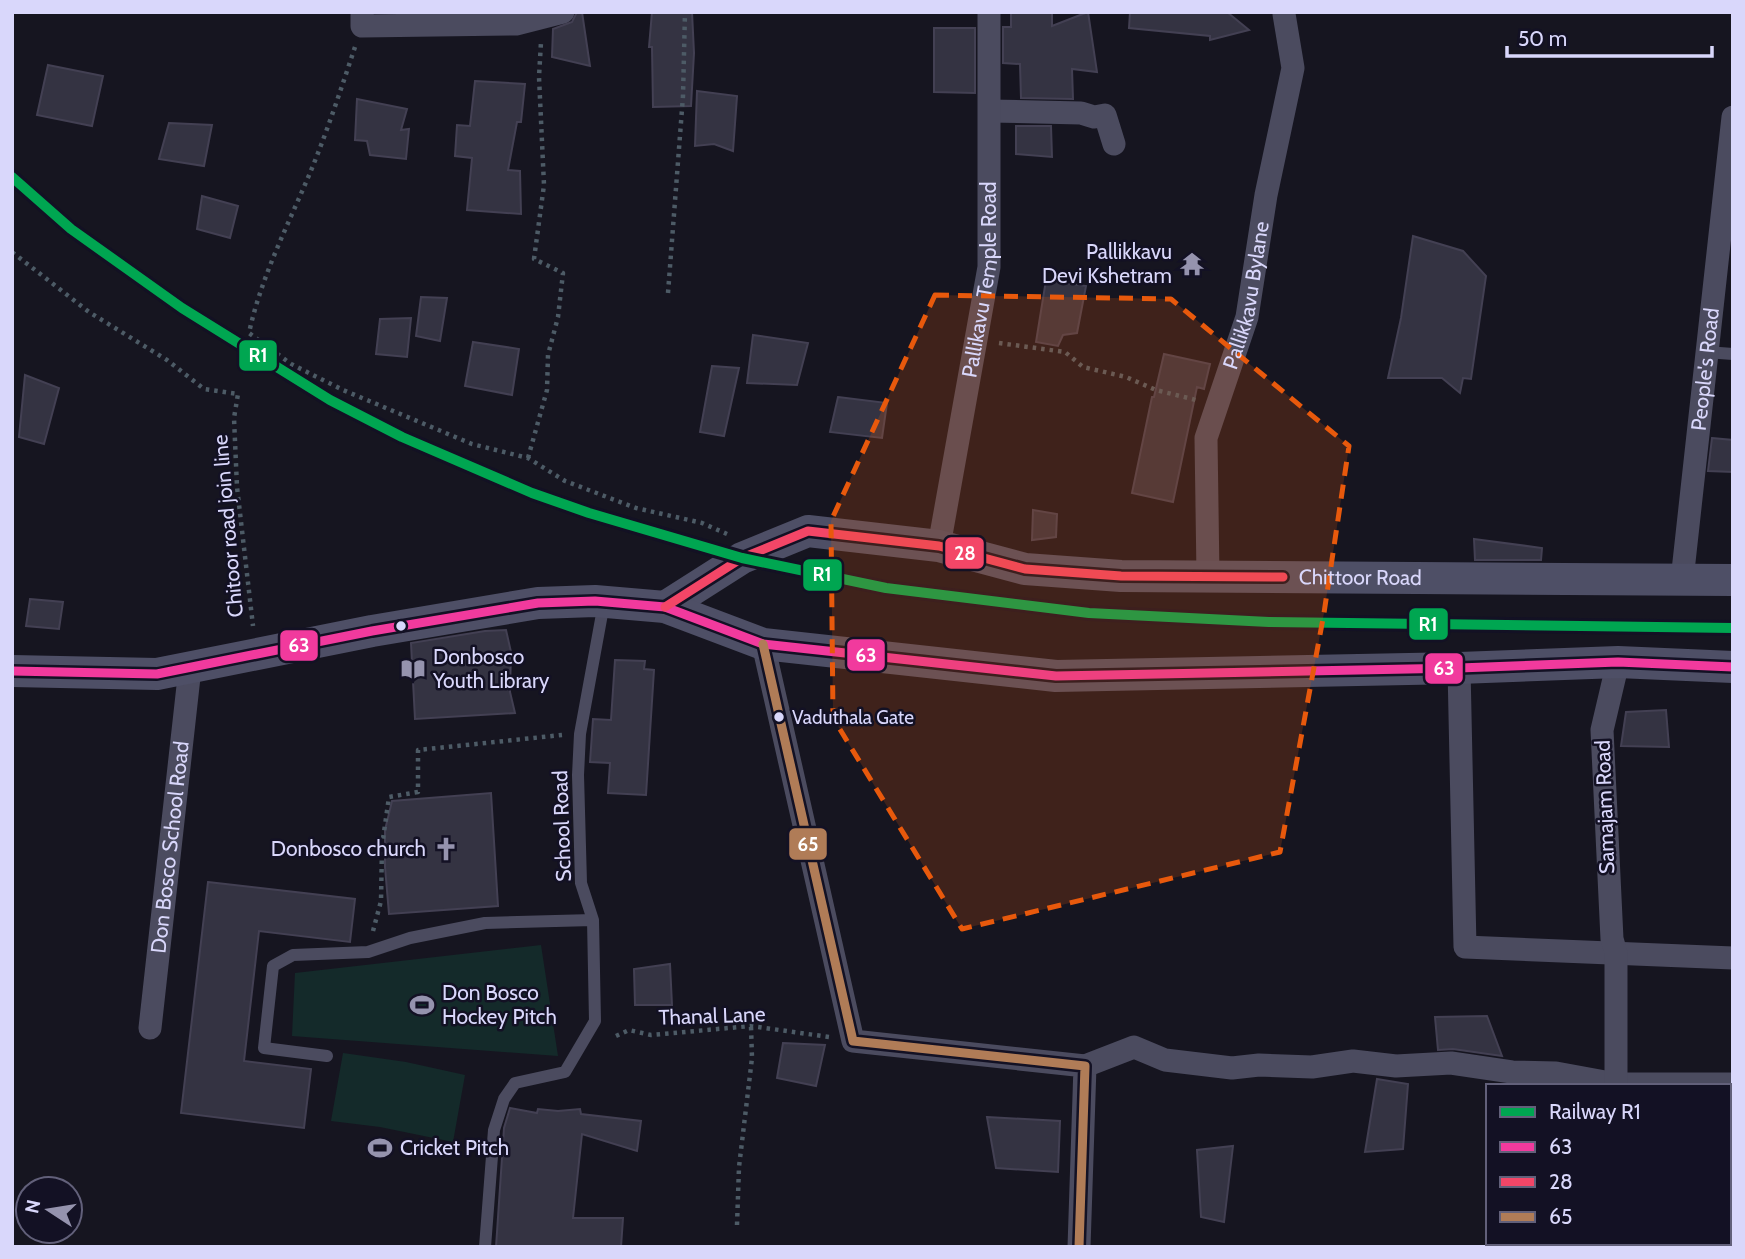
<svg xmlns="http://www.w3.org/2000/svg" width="1745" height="1259" font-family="Cabin,sans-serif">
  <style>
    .green { fill: #142a2a }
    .building { fill: #343342; stroke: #434053; stroke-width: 2 }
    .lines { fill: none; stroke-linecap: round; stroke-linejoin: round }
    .path { stroke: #4d5b66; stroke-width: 4.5; stroke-dasharray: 3.5 5; stroke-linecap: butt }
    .lane { stroke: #4b4b5f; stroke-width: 12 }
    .street { stroke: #4b4b5f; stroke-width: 23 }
    .secondary { stroke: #4e4f66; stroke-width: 32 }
    .bus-1-casing { stroke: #131124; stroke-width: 14 }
    .bus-2-casing { stroke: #131124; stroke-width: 14 }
    .bus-3-casing { stroke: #131124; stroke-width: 14 }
    .bus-1 { stroke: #f13a9d; stroke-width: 9 }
    .bus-2 { stroke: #f34667; stroke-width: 9 }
    .bus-3 { stroke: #b07c57; stroke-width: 9 }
    .rail-1-casing { stroke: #131124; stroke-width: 16 }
    .rail-1 { stroke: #00a651; stroke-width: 10 }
    .marked { fill: #e8590c; fill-opacity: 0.2; stroke: #e8590c; stroke-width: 5; stroke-dasharray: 14 9; stroke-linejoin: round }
    .bus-dot { fill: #d9d7fb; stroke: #131124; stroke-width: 2.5 }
    .labels { text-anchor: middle; stroke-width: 5; stroke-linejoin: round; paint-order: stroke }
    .bus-label { font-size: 19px; fill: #d9d7fb; stroke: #131124; text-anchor: start }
    .poi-label { font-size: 21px; fill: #d9d7fb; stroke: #131124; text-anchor: start }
    .street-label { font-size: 21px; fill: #d9d7fb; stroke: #131124 }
    .line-badge { stroke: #131124; stroke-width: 2.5 }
    .badge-label { font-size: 19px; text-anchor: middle; font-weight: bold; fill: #fff }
  </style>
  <rect width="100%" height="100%" fill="#161520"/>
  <path class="green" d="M541 945 558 1056 292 1036 295 973Z
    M343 1053 406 1062 465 1075 453 1142 380 1127 331 1121Z"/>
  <path class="building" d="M577 12H582L590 66 552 57 553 29 572 22Z
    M652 12H692L694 53 691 106 653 107 652 47H649Z
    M1011 12H1052V26L1088 12 1097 72 1072 69 1073 99 1021 98 1020 64 1003 63V27H1011Z
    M1130 12H1227L1249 30 1210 40V36L1129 28Z
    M934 28H975V93L934 92Z
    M48 65 103 76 92 126 37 115Z
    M475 81 525 84 521 122H517L508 170 520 171 521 214 467 210 472 158 455 156 457 125 470 126Z
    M697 91 737 96 733 151 714 144 695 146Z
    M357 99 407 109 401 130 409 129 406 159 370 155 367 141 355 140Z
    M169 123 212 125 204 166 159 159Z
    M1016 126H1051L1052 157 1016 154Z
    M202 196 238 206 230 238 197 229Z
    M1413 236 1463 251 1486 276 1471 379 1463 378 1460 393 1442 378H1388L1401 318Z
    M1046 280 1086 286 1077 333 1063 335 1058 346 1036 342Z
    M421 297 447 298 440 341 416 336Z
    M411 318 407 357 376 354 380 319Z
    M753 335 808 343 797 385 747 383Z
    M473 342 519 349 512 395 465 386Z
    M1164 354 1210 364 1204 389 1197 387 1173 502 1132 493 1152 397H1154Z
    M712 366 739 368 724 436 700 432Z
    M25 375 59 388 44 444 19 437Z
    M838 397 887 403 882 438 830 432Z
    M1712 438 1733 440V472L1708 471Z
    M1033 510 1057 514 1056 537 1032 540Z
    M1474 539 1542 548 1541 560H1475Z
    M30 599 63 602 59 629 26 626Z
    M506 630 511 652 510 692 515 713 415 719 411 643 485 631Z
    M615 660 645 661 644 669 654 670 646 795 608 793 610 763 590 762 593 719 611 720Z
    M1666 710 1669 747 1621 746 1626 712Z
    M491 793 498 906 389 914 385 867V830L392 801Z
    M208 882 355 899 350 942 259 931 244 1061 311 1069 304 1128 181 1113Z
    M670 964 672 1005H635L634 969Z
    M1487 1016 1502 1056 1453 1049 1438 1050 1435 1017Z
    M783 1043 825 1045 816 1086 777 1078Z
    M1377 1079 1408 1084 1403 1149 1365 1152Z
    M510 1108 537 1113 538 1109 558 1111 580 1109 581 1114 641 1121 637 1151 582 1134 573 1218H623L621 1247H496L504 1128Z
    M987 1117 1060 1121 1058 1172 996 1168Z
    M1233 1146 1224 1222 1201 1217 1197 1150Z"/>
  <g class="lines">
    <path class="path" d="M355 47C341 89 327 132 310 173 288 225 261 277 249 333L291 364 343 390 472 444 528 458 565 481 636 508 702 523 727 534
      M12 252 89 312 167 360 204 389 238 394 234 418 237 487 253 626
      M668 293 683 96 685 12
      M999 343 1065 352 1083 367 1126 377 1156 390 1196 400
      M528 458 547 390 548 355 558 317 563 273 534 259 544 185 539 77 541 42
      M373 931 381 901 382 846 389 797 418 792V750L562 735
      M616 1036 629 1030 651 1035 751 1026 829 1037
      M737 1225 739 1167 752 1058 751 1026"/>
    <path class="lane" d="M1706 352 1733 354
      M327 1056 264 1048 273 966 293 955 368 952 410 938 485 923 593 920
      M485 1247 494 1130 504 1099 515 1083 565 1072 595 1021 593 920 581 883 578 775 580 734 604 603"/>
    <g class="street">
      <path d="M362 12V26L516 24 563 12"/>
      <path d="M990 111 1081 113 1094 117 1105 115 1114 144"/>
      <path id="s1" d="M939 546 989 267V12"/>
      <path id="s2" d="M1208 576 1206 438 1247 317 1266 195 1293 68 1284 14"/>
      <path id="s3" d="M1682 580 1733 117"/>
      <path d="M763 644 853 1041 1085 1066 1079 1247"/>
      <path d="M1459 668 1465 947 1733 958"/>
      <path id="s4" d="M150 1028 190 668"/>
      <path d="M1085 1066 1134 1047 1165 1060 1232 1068 1259 1065 1312 1067 1353 1061 1396 1066 1451 1063 1512 1072 1556 1073 1616 1084H1733"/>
      <path d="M1616 1086V953L1612 939 1602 730 1618 662"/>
      <path d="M1630 1243 1631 1247"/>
    </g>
    <g class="secondary">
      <path id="s5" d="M665 607 742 558 808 531 939 546 1025 569 1121 576 1733 580"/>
      <path d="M12 671 157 674 372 631 538 603 595 601 665 607 763 644 1056 676 1459 668 1618 662 1733 667"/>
    </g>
    <g class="bus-1-casing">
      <path id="bus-1" d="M12 671 157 674 372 631 538 603 595 601 665 607 763 644 1056 676 1459 668 1618 662 1733 667"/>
    </g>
    <g class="bus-2-casing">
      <path id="bus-2" d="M665 607 742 558 808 531 939 546 1025 569 1121 576 1283 577"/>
    </g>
    <g class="bus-3-casing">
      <path id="bus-3" d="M763 644 853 1041 1085 1066 1079 1247"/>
    </g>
    <use href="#bus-1" class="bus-1"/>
    <use href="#bus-2" class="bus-2"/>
    <use href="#bus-3" class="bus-3"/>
    <g class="rail-1-casing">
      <path id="rail-1" d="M12 177 71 229 182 308 330 400 402 437 532 493 589 513 742 558 886 588 1089 613 1269 622 1733 628"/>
    </g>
    <use href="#rail-1" class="rail-1"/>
  </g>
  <path class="marked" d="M935 295 1171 299 1349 446 1324 613 1280 852 962 929 833 718 831 521Z"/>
  <defs>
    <g id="temple-bare" transform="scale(1.89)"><path d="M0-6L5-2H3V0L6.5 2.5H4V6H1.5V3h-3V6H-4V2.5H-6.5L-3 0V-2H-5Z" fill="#9593ae" stroke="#131124" stroke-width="2.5" paint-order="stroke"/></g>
    <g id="library-bare" transform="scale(1.89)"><path d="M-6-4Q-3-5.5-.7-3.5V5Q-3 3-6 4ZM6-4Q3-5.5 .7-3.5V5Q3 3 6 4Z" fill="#9593ae" stroke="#131124" stroke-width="2.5" paint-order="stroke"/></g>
    <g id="church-bare" transform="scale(1.89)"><path d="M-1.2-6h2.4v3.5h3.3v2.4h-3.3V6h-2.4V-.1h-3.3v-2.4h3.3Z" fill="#9593ae" stroke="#131124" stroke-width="2.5" paint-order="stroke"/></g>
    <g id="stadium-bare" transform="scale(1.89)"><path d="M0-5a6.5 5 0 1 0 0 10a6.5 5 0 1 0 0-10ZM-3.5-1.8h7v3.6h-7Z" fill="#9593ae" stroke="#131124" stroke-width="2.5" paint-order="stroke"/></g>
  </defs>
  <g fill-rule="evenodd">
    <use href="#temple-bare" x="1192" y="264"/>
    <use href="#library-bare" x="413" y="669"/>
    <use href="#church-bare" x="446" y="849"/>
    <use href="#stadium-bare" x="422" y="1005"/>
    <use href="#stadium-bare" x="380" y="1148"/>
  </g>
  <g class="bus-dot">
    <circle cx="401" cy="626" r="6"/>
    <circle cx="779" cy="717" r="6"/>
  </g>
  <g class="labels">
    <g class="bus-label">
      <text x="792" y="724">Vaduthala Gate</text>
    </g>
    <g class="poi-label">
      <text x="1172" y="259" text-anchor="end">Pallikkavu<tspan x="1172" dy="24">Devi Kshetram</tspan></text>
      <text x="433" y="664">Donbosco<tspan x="433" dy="24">Youth Library</tspan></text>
      <text x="426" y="856" text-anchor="end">Donbosco church</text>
      <text x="442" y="1000">Don Bosco<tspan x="442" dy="24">Hockey Pitch</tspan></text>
      <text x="400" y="1155">Cricket Pitch</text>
    </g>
    <g class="street-label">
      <text dy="7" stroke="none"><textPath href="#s1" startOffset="270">Pallikavu Temple Road</textPath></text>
      <text dy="7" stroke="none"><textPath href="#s2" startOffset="287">Pallikkavu Bylane</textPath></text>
      <text dy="7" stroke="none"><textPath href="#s3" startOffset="212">People's Road</textPath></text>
      <text transform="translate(228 526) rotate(-95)" y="7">Chitoor road join line</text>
      <text dy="7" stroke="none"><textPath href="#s5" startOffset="719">Chittoor Road</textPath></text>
      <text transform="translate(1605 807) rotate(-92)" y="7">Samajam Road</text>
      <text transform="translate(562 826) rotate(-92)" y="7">School Road</text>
      <text dy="7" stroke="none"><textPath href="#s4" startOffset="182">Don Bosco School Road</textPath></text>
      <text transform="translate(712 1016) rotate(-2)" y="7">Thanal Lane</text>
    </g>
  </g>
  <g class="line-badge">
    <rect x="238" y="339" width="40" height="33" rx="7" fill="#00a651"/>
    <rect x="944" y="536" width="41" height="34" rx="7" fill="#f34667"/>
    <rect x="802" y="558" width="41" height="34" rx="7" fill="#00a651"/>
    <rect x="1408" y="607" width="41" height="34" rx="7" fill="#00a651"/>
    <rect x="279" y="629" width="40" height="33" rx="7" fill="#f13a9d"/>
    <rect x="846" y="638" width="40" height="34" rx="7" fill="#f13a9d"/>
    <rect x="1424" y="652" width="40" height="33" rx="7" fill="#f13a9d"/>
    <rect x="788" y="827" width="40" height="34" rx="7" fill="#b07c57"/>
  </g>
  <g class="badge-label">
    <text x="258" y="362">R1</text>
    <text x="965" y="560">28</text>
    <text x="822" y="581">R1</text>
    <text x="1428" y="631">R1</text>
    <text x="299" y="652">63</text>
    <text x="866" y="662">63</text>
    <text x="1444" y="675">63</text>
    <text x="808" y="851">65</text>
  </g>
  <rect width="1745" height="1259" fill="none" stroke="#d9d7fb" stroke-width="28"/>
  <rect x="1486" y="1084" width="245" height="161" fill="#131124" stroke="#62607a" stroke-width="2"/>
  <rect x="1500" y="1107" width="35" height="10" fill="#00a651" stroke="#62607a" stroke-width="2"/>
  <text x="1549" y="1119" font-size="21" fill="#d9d7fb">Railway R1</text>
  <rect x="1500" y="1142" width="35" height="10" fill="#f13a9d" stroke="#62607a" stroke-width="2"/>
  <text x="1549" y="1154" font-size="21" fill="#d9d7fb">63</text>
  <rect x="1500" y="1177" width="35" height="10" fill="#f34667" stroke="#62607a" stroke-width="2"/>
  <text x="1549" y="1189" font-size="21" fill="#d9d7fb">28</text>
  <rect x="1500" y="1212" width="35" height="10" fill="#b07c57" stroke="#62607a" stroke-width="2"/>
  <text x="1549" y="1224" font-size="21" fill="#d9d7fb">65</text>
  <g transform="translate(49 1210) rotate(282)"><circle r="33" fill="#131124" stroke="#62607a" stroke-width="2"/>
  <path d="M0-5L12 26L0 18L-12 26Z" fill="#9593ae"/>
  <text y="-10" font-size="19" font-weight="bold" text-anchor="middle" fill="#d9d7fb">N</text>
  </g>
  <path d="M1507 46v10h205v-10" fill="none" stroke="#d9d7fb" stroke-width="3.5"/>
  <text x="1518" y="46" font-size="21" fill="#d9d7fb" stroke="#131124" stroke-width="5" paint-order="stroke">50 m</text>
</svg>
